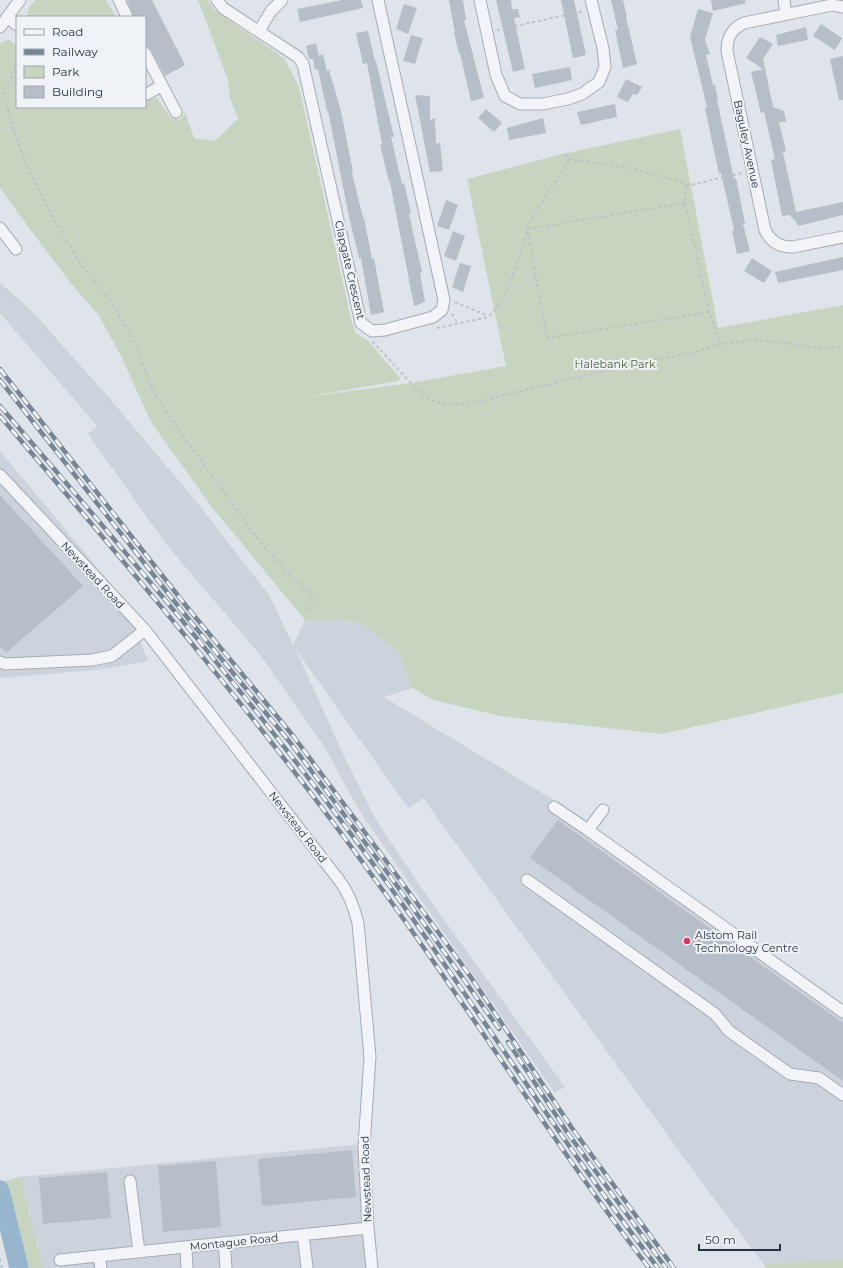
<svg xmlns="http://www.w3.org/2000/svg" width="843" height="1268" font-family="Montserrat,sans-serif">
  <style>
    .built { fill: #cdd3dc }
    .green { fill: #c7d4bf }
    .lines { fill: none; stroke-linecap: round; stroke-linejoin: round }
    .river { stroke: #97b6cd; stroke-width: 19 }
    .building { fill: #b6bec7 }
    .minor-casing { stroke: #a4abb4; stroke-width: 13 }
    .path { stroke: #bdc2c8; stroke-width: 2; stroke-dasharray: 3 3; stroke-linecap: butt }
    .minor { stroke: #f2f4f7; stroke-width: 11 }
    .rail-casing { stroke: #778594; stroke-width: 4.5 }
    .rail { stroke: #eff3f7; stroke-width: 3; stroke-dasharray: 9; stroke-linecap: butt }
    .poi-dot { fill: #d93a61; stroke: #eff3f7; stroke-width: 1.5 }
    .labels { text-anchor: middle; stroke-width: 4; stroke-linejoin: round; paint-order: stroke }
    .street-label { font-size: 11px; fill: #263342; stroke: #eff3f7 }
    .park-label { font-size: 11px; fill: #3f5f33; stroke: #eff3f7 }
    .poi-label { font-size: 11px; fill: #263342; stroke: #eff3f7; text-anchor: start }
  </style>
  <rect width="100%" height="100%" fill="#dfe4ea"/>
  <path class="built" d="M0 283 31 310 111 400 196 501 269 595 293 645 305 620 335 619 361 623 399 652 412 688 384 697 560 804 843 1004V1260L763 1263 711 1195 423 798 408 808 295 648 342 752 376 820 424 892 565 1087 555 1093 360 812 324 746 261 656 166 544 88 434 97 426 0 313Z
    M0 451 125 601 148 661 105 669 0 678Z
    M362 1144 377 1268H43L20 1177Z"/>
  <path class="green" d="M35 0H106L116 17H27L29 7Z
    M198 0H208L214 10 284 58 299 87 351 319 356 333 368 341 400 378 398 381 306 397 411 383 506 366 467 179 562 154 680 129 718 328 843 305V693L662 734 500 716 434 700 412 688 399 652 361 623 335 619 305 620 211 506 151 422 121 356 98 314 73 286 32 232 0 188V45L2 42 9 40 17 46V107H145V101L157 98 171 118 180 120 185 112 194 138 215 141 238 119 230 97 228 80Z
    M20 1177 43 1268H23L1 1182Z
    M843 1260V1268H767L763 1263Z"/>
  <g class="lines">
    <path class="river" d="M0 1190 19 1268"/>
  </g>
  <path class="building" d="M127 0H152L185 65 165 76 151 50 145 44V17H134Z
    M342 0H361L363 8 300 22 297 9Z
    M449 0H463L466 20H464L484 98 471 101 460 53 459 54 454 33H455Z
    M496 0H511L512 9H518L520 17 514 18 525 69 513 72Z
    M561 0H574L586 55 573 58Z
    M611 0H623L627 17H626L637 64 623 68 615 30H618Z
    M711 0H745L746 3 713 11Z
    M404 4 417 8 408 34 396 29Z
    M698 9 713 13 705 40 710 54 706 55 713 85H715L718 99 717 100 734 179 736 178 745 224H743L750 251 737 254 732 231 734 230 721 173 719 174 705 108 707 107 690 37Z
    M821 24 842 38 835 50 813 36Z
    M806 27 808 40 778 46 776 35Z
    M368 31 375 61H376L394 137H391L402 184 404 183 411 213 409 214 422 272 420 273 425 302 414 306 390 182H389L380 145 382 144 367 63 363 64 356 33Z
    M411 35 423 38 415 64 403 61Z
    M760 37 773 44 763 59 773 107 784 111 786 122H779L786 151 783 152 796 212 843 202V215L798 226 795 220 789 215 782 216 771 160 775 159 764 112 761 113 751 72 763 69 746 58Z
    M316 43 319 56 323 54 327 71 329 70 341 111 353 172 352 173 363 218H364L372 259 374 258 384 312 371 315 361 258H359L349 217 328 111H327L318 69H315L313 59H309L306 46Z
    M843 56V100H839L830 59Z
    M570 67 572 80 535 88 532 74Z
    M626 79 642 87 637 95 633 94 628 102 617 97Z
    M415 95 430 96V120L435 118 436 144 440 143 443 171 430 172Z
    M615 104 617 117 581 125 577 112Z
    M486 109 502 123 494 132 478 118Z
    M543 118 546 133 509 140 507 128Z
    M446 200 458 205 449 230 437 226Z
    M453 231 465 236 456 261 444 256Z
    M843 257V270L778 283 775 272Z
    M752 258 772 271 764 283 744 271Z
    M460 263 471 266 463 292 452 287Z
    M0 495 83 586 6 653 0 646Z
    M558 820 843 1023V1081L530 858Z
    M352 1150 356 1197 262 1206 258 1159Z
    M216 1161 221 1227 163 1232 158 1166Z
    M107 1172 111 1218 43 1224 39 1178Z"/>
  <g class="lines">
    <g class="minor-casing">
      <path id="minor" d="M119 0 127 17
        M217 0 223 8 298 57 303 64 361 323 372 331 385 330 433 317 442 310 444 300 378 0
        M480 0 496 75 505 96 520 104H543L568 99 582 94 599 82 605 67 603 48 591 0
        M784 0 786 14
        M843 7 832 5 744 23C731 29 727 38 727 51L765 230C771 242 779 247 793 247L843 237
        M7 17 17 25
        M0 27 20 0
        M259 31 271 11 282 0
        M145 53 176 112
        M147 94 161 86
        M0 228 16 249
        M0 475 145 630 339 880C349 893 354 907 358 923L370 1057 364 1146 368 1228 372 1268
        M0 662 5 664 92 660 112 656 145 630
        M554 807 588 830 843 1012
        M588 830 603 810
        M527 880 715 1014 729 1031 790 1074 819 1078 843 1095
        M130 1181 139 1252
        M303 1235 307 1267
        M224 1243 226 1268
        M186 1247 187 1268
        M99 1256 101 1268
        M60 1260 368 1228"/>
    </g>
    <path class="path" d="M497 30 584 11
      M17 65 4 92 12 126 30 173 54 220 80 263 112 303 134 341 154 393 183 436 260 542 286 571 315 598 309 611
      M564 155 570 159 635 169 681 182 686 186
      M686 186 685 203 709 312 721 344
      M686 186 742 173
      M685 203 527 229 547 338 709 312
      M455 302 488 316
      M452 314 458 323
      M437 328 489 317 502 300 508 289 531 219 570 159
      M373 341 374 343 421 394 433 401 453 405 477 402 578 377 698 351 721 344 754 340 792 344 816 348 843 347
      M0 1259 2 1268"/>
    <use href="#minor" class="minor"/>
    <g class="rail-casing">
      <path id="rail" d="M0 369 187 607 294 737 395 873 468 973 572 1128 674 1268
        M0 380 182 611 289 741 390 876 499 1029
        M0 406C133 560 265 715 385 880 478 1008 562 1143 658 1268
        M0 416C130 569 262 722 379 885 471 1011 554 1144 649 1268
        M508 1042 567 1132 666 1268"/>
    </g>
    <use href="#rail" class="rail"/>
  </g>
  <circle class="poi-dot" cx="687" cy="941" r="4"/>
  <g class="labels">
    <g class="street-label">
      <text transform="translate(747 144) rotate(78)" y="4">Baguley Avenue</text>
      <text transform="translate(350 270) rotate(77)" y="4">Clapgate Crescent</text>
      <text transform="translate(93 575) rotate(47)" y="4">Newstead Road</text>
      <text transform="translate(298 827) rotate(52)" y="4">Newstead Road</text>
      <text transform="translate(366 1179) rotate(-92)" y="4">Newstead Road</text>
      <text transform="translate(234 1242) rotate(-6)" y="4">Montague Road</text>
    </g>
    <g class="park-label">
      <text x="615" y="368">Halebank Park</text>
    </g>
    <g class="poi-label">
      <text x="695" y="939">Alstom Rail<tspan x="695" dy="13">Technology Centre</tspan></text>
    </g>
  </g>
  <rect x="16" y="16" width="130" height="92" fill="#eff3f7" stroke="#9fa6af"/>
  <rect x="24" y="29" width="20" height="6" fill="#f2f4f7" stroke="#9fa6af"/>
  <text x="52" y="36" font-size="12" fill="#263342">Road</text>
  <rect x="24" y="49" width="20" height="6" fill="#778594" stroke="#9fa6af"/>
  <text x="52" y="56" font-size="12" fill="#263342">Railway</text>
  <rect x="24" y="66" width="20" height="12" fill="#c7d4bf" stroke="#9fa6af"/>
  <text x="52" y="76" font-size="12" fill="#263342">Park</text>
  <rect x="24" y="86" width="20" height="12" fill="#b6bec7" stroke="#9fa6af"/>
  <text x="52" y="96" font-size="12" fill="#263342">Building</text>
  <path d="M699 1244v6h81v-6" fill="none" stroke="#263342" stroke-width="2"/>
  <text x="705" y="1244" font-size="12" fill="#263342" stroke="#eff3f7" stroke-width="3" paint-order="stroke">50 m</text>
</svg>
